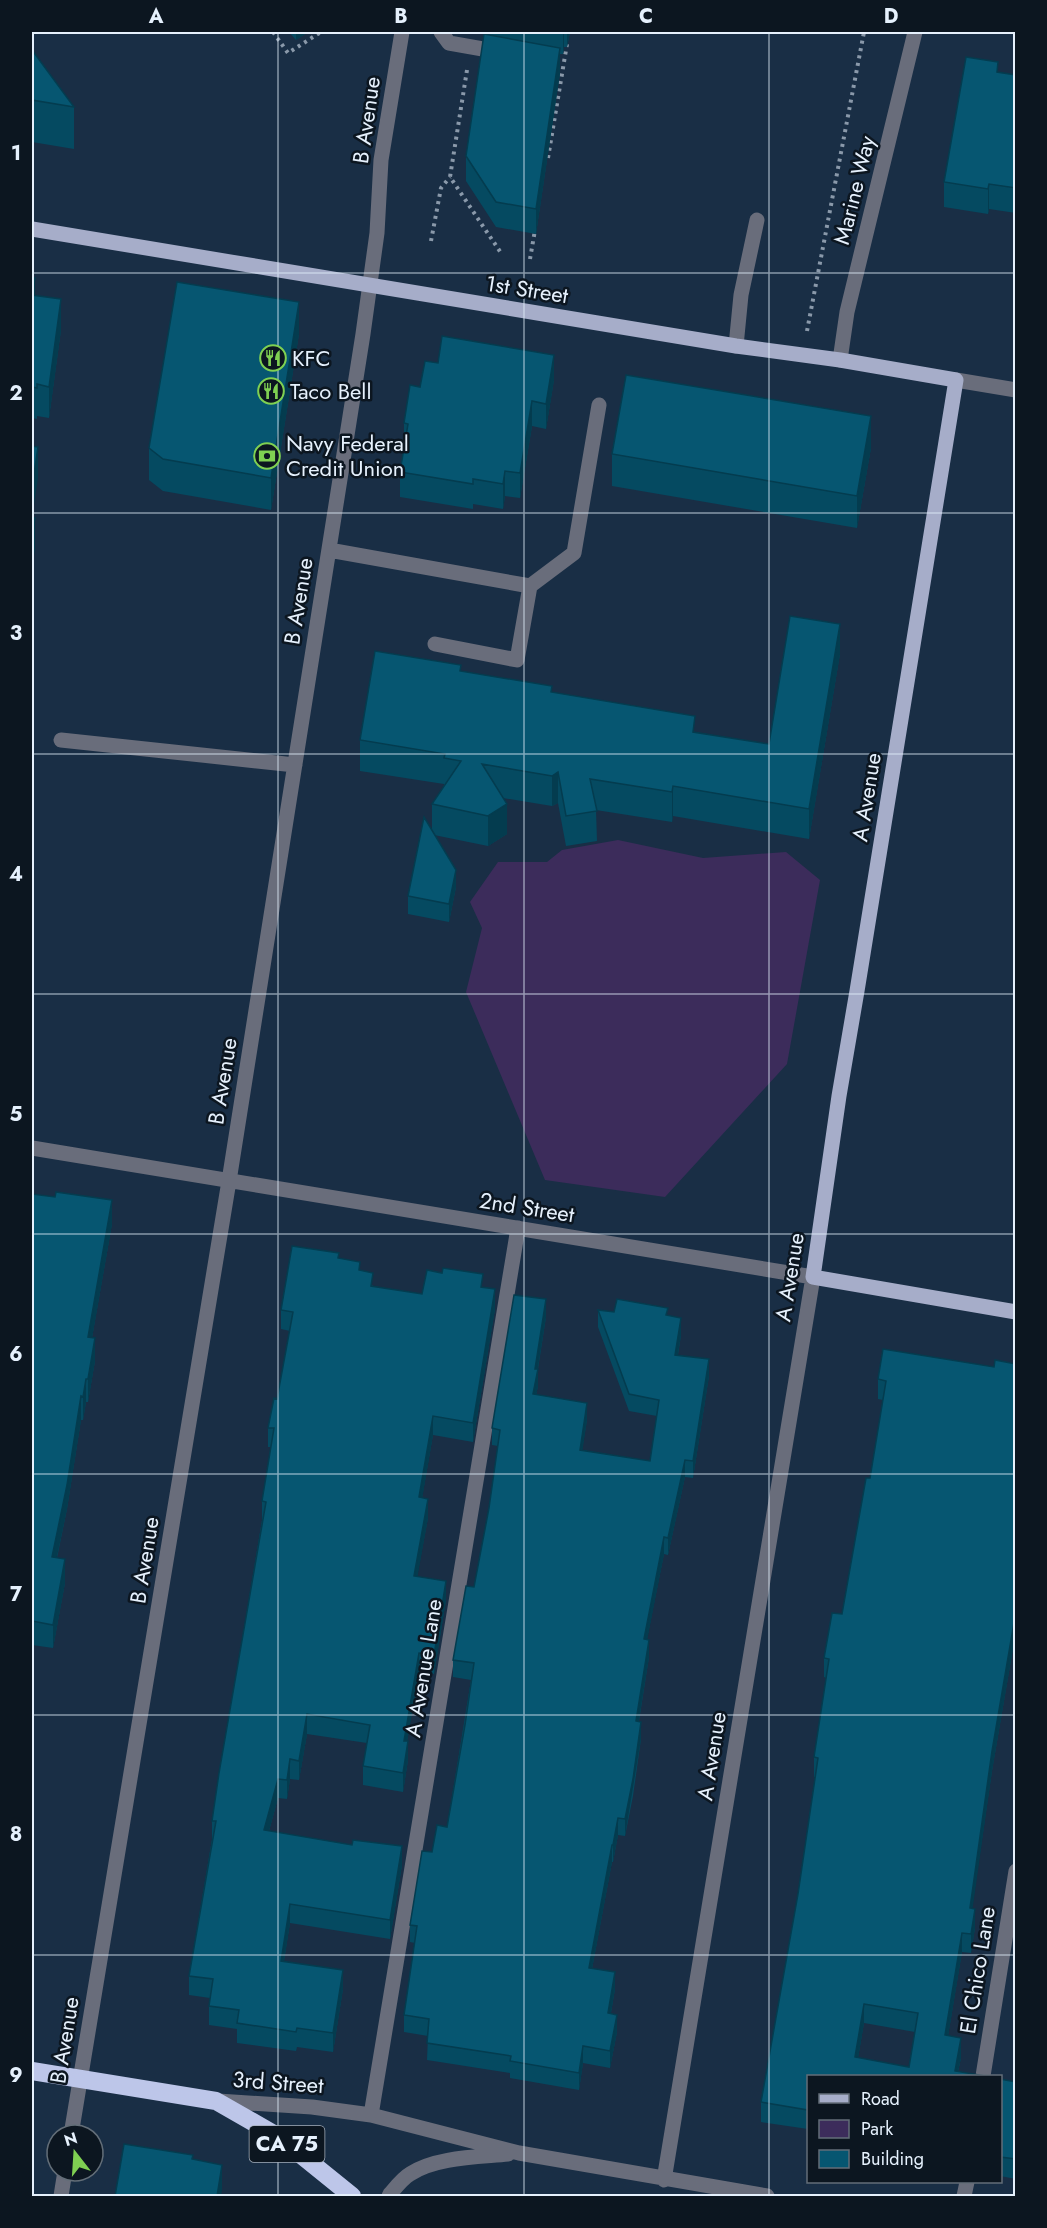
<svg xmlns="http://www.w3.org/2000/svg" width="1047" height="2228" font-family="Jost,sans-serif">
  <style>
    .green { fill: #3c2c5b }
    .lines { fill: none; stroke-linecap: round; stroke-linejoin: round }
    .path { stroke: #8a99aa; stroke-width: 4; stroke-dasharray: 3 4.5; stroke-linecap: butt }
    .minor { stroke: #696d7b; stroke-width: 15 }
    .major { stroke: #a6adc9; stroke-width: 15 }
    .highway { stroke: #bdc6e9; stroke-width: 18 }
    .wall { fill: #054a61; fill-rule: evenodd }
    .shaded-wall { fill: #043c4f }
    .building { fill: #065671; stroke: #043c4f; stroke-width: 1.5; fill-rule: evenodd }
    .grid { fill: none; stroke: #e6f1fd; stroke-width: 1.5; stroke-opacity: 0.55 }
    .labels { text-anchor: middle; stroke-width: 5; stroke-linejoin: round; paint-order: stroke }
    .shield { fill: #0c1620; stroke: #a5afbb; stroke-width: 1.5 }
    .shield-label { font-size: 21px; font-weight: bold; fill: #e6f1fd }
    .street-label { font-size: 22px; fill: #e6f1fd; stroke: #0c1620 }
    .poi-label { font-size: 22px; fill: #e6f1fd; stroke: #0c1620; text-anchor: start }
    .neatline { fill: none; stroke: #e6f1fd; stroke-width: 2 }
    .grid-label { font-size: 20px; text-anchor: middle; font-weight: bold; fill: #e6f1fd }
  </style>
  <rect width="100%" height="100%" fill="#192e45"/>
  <path class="green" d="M618 840 703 858 786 852 820 880 787 1064 665 1197 545 1180 466 992 482 928 470 902 498 862H547L562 850Z"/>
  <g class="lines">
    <path class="path" d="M273 32 288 53 321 32
      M467 70 450 177 501 253
      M548 158 567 44
      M431 241 441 188 450 177
      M530 259 535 230
      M807 331 864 32"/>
    <path class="minor" d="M441 32 449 43 500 52
      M736 346 741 295 757 220
      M840 360 847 312 915 32
      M956 380 1016 390
      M329 550 530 586 574 553 599 405
      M435 644 517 660 530 586
      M61 740 295 765
      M32 1148 813 1277 664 2180
      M983 2076 1016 1871
      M218 2101 312 2107 371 2115 519 2153 767 2196
      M371 2115 518 1228
      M71 2135 229 1181 363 334 377 233 381 160 402 32
      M61 2196 65 2171
      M389 2196 390 2194C396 2187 403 2178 410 2174 435 2157 479 2157 508 2154
      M964 2196 967 2182"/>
    <path class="major" d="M32 229 736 346 840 360 956 380 857 991 839 1096 813 1277 1016 1312"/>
    <path class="highway" d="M32 2071 216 2101 279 2137 352 2196"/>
  </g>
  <path class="wall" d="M289 32H308L296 40Z
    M486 32H570L567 47H564L563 54H560V73L536 234 496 227 466 181V156L487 35Z
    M32 50 74 107V149L32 142Z
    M998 72 1016 75V213L989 209 988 214 944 207V182Z
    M32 278 35 295 61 330 49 418 37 416V419L32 418Z
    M299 334 271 510 163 491 149 480V448Z
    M554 380 546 429 532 426 520 498 505 496 503 509 473 504V509L400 497V472L404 447V423L420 387Z
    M871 448 857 528 612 486V454Z
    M840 654 809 839 673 816 672 822 596 810 597 841 566 846 558 803 552 806 503 798 507 834 488 846 434 835 456 887 449 922 408 914V896L432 832V804L444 786V784L360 771V740L461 671 552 693 695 732 769 744Z
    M32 1194 112 1224 92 1338 95 1361 88 1402H86L83 1420H81L67 1509 57 1558 65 1583 53 1648 32 1645Z
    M339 1259 360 1270 373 1286 422 1294 483 1288 495 1309 473 1442 433 1435 422 1498 428 1518 417 1577 446 1600 434 1674 419 1672 407 1741 408 1760 403 1792 363 1785V1766L367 1743 307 1734 299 1780 290 1779 287 1799 278 1798 269 1831 402 1865 390 1939 290 1923 284 1961 343 1989 333 2052 297 2047 296 2051 237 2043V2029L209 2025V2006L210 1998 189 1995V1976L212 1839V1821L262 1520V1501L271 1447H268V1428L277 1399 290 1331 281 1329V1310Z
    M598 1310 614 1312 668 1316 681 1335 678 1355 709 1376 693 1478 685 1477 668 1555 664 1554 647 1639 649 1657 639 1721 641 1739 633 1796 625 1836 618 1835 613 1862H612L592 1969 615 1989 611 2013 617 2032 610 2068 583 2063 579 2090 510 2078V2073L427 2060 428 2036 404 2032V2015L415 1943 410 1942V1925L432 1852 447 1827 471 1680 453 1677V1660L474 1587 489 1508 498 1446 492 1445V1428L546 1317 538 1369V1386L536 1395 587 1420 582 1450 650 1461 657 1416 629 1411 598 1327Z
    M883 1349 1016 1631 992 1771 972 1908 975 1928 971 1953 962 1952 948 2036 961 2058 958 2072 808 2076V2129L761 2122V2102L798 1894 815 1777H814V1757L826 1678 824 1677V1658L842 1614 870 1478 883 1400 878 1399V1379ZM864 2023 915 2032 909 2067 858 2058Z
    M1000 2079 1016 2082V2179L1000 2176Z"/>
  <path class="shaded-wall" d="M296 32H308L296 40Z
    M563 32H564V47L563 54Z
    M567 32H570L567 47Z
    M560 48V73L536 234V209Z
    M989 184V209L988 214V189Z
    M35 278V309L32 295Z
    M61 299V330L49 418V387Z
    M299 302V334L271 510V478Z
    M554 355V380L546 429V404Z
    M532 401V426L520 498V473Z
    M871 416V448L857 528V496Z
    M38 447V478L32 518V487Z
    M505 471V496L503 509V484Z
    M35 518V549L32 567V536Z
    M840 624V654L809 839V809Z
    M558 772V803L552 806V776Z
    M673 786V816L672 822V792Z
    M507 804V834L488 846V816Z
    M456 870V887L449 922V904Z
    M112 1200V1224L88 1361V1337Z
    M495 1289V1309L473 1442V1423Z
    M546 1299V1317L535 1386V1369Z
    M681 1318V1335L675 1372V1355Z
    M95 1338V1361L88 1402V1379Z
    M709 1359V1376L693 1478V1461Z
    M538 1369V1386L533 1412V1394Z
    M86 1379V1402L83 1420V1397Z
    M81 1396V1420L67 1509 52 1580V1557Z
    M587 1403V1420L580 1467V1450Z
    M433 1416V1435L419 1517V1497Z
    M685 1460V1477L668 1555V1538Z
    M428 1499V1518L414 1596V1576Z
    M664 1537V1554L644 1656V1639Z
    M65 1559V1583L53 1648V1625Z
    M446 1581V1600L434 1674V1655Z
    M1016 1611V1631L992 1771 970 1927V1908L992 1751Z
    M649 1640V1657L636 1738V1721Z
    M419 1653V1672L404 1760V1741Z
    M307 1714V1734L299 1780V1761Z
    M641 1722V1739L625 1836V1819Z
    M408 1741V1760L403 1792V1773Z
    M290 1759V1779L287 1799V1780Z
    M278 1779V1798L264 1849V1830Z
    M618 1818V1835L613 1862V1845Z
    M612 1845V1862L589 1985V1968Z
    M402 1846V1865L390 1939V1920Z
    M290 1904V1923L281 1980V1961Z
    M975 1909V1928L971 1953V1934Z
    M962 1933V1952L945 2055V2035Z
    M343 1970V1989L333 2052V2033Z
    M615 1972V1989L608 2030V2013Z
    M864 2004V2023L855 2076V2057Z
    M617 2015V2032L610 2068V2051Z
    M961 2038V2058L957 2076 955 2071Z
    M583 2046V2063L579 2090V2073Z
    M222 2165V2190L221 2196H217Z"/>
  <path class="building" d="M484 34 560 48 536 209 496 202 466 156Z
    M32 50 74 107 32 100Z
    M966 57 998 62 997 72 1016 75V188L989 184 988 189 944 182Z
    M32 278H35L32 295 61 299 49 387 37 384V388L32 387Z
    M177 282 299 302 271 478 163 459 149 448Z
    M442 336 554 355 546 404 532 401 520 473 505 471 503 484 473 479V484L400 472 408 424 404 423 410 385 420 387 425 361 438 363Z
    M626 375 871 416 857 496 612 454Z
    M32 446 38 447 32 487Z
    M32 517 35 518 32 536Z
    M790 616 840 624 809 809 673 786 672 792 590 779 597 811 566 816 558 772 552 776 482 764 507 804 488 816 432 804 461 761 444 758 445 754 360 740 375 651 461 665 460 671 552 686 551 692 695 716 693 732 769 744Z
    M424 817 456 870 449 904 408 896Z
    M56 1192 112 1200 88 1337 95 1338 88 1379H86L83 1397 81 1396 67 1485 52 1557 65 1559 53 1625 32 1621V1194L55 1197Z
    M292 1246 339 1253 338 1258 360 1262 359 1270 373 1273 371 1286 422 1294 427 1270 442 1273 443 1268 483 1274 481 1287 495 1289 473 1423 433 1416 419 1497 428 1499 414 1576 446 1581 434 1655 419 1653 404 1741H408L403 1773 363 1766 370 1725 307 1714 299 1761 290 1759 287 1780 278 1779 264 1830 352 1845 353 1840 402 1846 390 1920 290 1904 281 1961 343 1970 333 2033 297 2028 296 2032 237 2023 239 2010 209 2006 213 1979 189 1976 216 1821H212L219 1773 266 1502 262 1501 274 1428H268L274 1398 277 1399 293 1312 281 1310Z
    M514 1295 546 1299 535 1369H538L533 1394 587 1403 580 1450 650 1461 659 1400 629 1394 598 1310 614 1312 617 1299 668 1308 666 1315 681 1318 675 1355 709 1359 693 1461 685 1460 668 1538 664 1537 644 1639 649 1640 636 1721 641 1722 633 1779 625 1819 618 1818 613 1845H612L589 1968 615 1972 608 2013 617 2015 610 2051 583 2046 579 2073 510 2061 511 2056 427 2043 429 2019 404 2015 417 1926 410 1925 422 1851 432 1852 437 1825 447 1827 465 1725 474 1663 453 1660 466 1586 474 1587 489 1508 500 1430 492 1428Z
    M883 1349 994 1367 995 1360 1016 1364V1611L992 1751 970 1908 975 1909 971 1934 962 1933 945 2035 961 2038 955 2071 985 2076H808V2110L761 2102 798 1894 818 1758 814 1757 829 1659 824 1658 832 1613 842 1614 866 1478H870L886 1381 878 1379ZM864 2004 918 2013 909 2067 855 2057Z
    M1000 2079 1016 2082V2159L1000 2157Z
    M124 2144 193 2155 192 2159 222 2165 217 2196H115Z"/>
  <path class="grid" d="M278 32V2196M524 32V2196M769 32V2196M32 273H1016M32 513H1016M32 754H1016M32 994H1016M32 1234H1016M32 1474H1016M32 1715H1016M32 1955H1016"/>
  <defs>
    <g id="restaurant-ring" transform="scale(1.35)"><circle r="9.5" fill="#0c1620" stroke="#7fd052" stroke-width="1.5"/><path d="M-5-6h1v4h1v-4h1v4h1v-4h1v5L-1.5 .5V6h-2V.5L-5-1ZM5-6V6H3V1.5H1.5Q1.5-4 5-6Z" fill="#7fd052"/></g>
    <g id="bank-ring" transform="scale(1.35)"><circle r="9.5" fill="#0c1620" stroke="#7fd052" stroke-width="1.5"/><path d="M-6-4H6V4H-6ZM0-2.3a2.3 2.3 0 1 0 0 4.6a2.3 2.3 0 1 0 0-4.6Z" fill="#7fd052"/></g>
  </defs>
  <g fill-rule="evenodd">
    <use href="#restaurant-ring" x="273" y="358"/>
    <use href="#restaurant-ring" x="271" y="391"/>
    <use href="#bank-ring" x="267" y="456"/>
  </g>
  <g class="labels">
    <rect class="shield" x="249.5" y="2126" width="75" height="36" rx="4.5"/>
    <g class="shield-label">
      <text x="287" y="2151">CA 75</text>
    </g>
    <g class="street-label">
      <text transform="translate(366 120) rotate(-82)" y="8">B Avenue</text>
      <text transform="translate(854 190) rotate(-76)" y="8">Marine Way</text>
      <text transform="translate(527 289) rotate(9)" y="8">1st Street</text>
      <text transform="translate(298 601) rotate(-81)" y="8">B Avenue</text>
      <text transform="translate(866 797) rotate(-81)" y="8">A Avenue</text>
      <text transform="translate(222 1081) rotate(-81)" y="8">B Avenue</text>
      <text transform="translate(527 1207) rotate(9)" y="8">2nd Street</text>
      <text transform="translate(789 1277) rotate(-81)" y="8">A Avenue</text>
      <text transform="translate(144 1560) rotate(-81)" y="8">B Avenue</text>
      <text transform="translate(423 1668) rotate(-81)" y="8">A Avenue Lane</text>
      <text transform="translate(711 1756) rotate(-81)" y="8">A Avenue</text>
      <text transform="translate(977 1970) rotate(-81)" y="8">El Chico Lane</text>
      <text transform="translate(64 2040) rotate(-81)" y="8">B Avenue</text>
      <text transform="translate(278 2082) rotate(4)" y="8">3rd Street</text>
    </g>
    <g class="poi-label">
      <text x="292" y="366">KFC</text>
      <text x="290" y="399">Taco Bell</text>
      <text x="286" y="451">Navy Federal<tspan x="286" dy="25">Credit Union</tspan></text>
    </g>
  </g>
  <rect width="1047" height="2228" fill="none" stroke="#0c1620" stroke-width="66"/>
  <rect x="807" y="2075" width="195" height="108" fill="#0c1620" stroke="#636e78" stroke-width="1.5"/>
  <rect x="819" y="2094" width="30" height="9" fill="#a6adc9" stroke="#636e78" stroke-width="1.5"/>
  <text x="861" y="2105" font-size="18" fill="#e6f1fd">Road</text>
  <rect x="819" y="2120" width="30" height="18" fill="#3c2c5b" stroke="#636e78" stroke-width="1.5"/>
  <text x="861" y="2135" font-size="18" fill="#e6f1fd">Park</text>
  <rect x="819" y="2150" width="30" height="18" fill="#065671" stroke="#636e78" stroke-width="1.5"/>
  <text x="861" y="2165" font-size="18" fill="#e6f1fd">Building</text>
  <g transform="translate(75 2153) rotate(343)"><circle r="28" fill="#0c1620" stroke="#636e78" stroke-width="1.5"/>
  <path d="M0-4.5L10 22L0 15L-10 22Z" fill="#7fd052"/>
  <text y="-9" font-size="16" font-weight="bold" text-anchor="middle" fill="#e6f1fd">N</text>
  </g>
  <rect x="33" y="33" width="981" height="2162" class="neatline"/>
  <g class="grid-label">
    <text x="156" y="23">A</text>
    <text x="401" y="23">B</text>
    <text x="646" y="23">C</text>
    <text x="891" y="23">D</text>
    <text x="16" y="160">1</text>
    <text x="16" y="400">2</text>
    <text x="16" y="640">3</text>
    <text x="16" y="881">4</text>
    <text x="16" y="1121">5</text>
    <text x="16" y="1361">6</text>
    <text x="16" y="1601">7</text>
    <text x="16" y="1841">8</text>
    <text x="16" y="2082">9</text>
  </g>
</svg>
